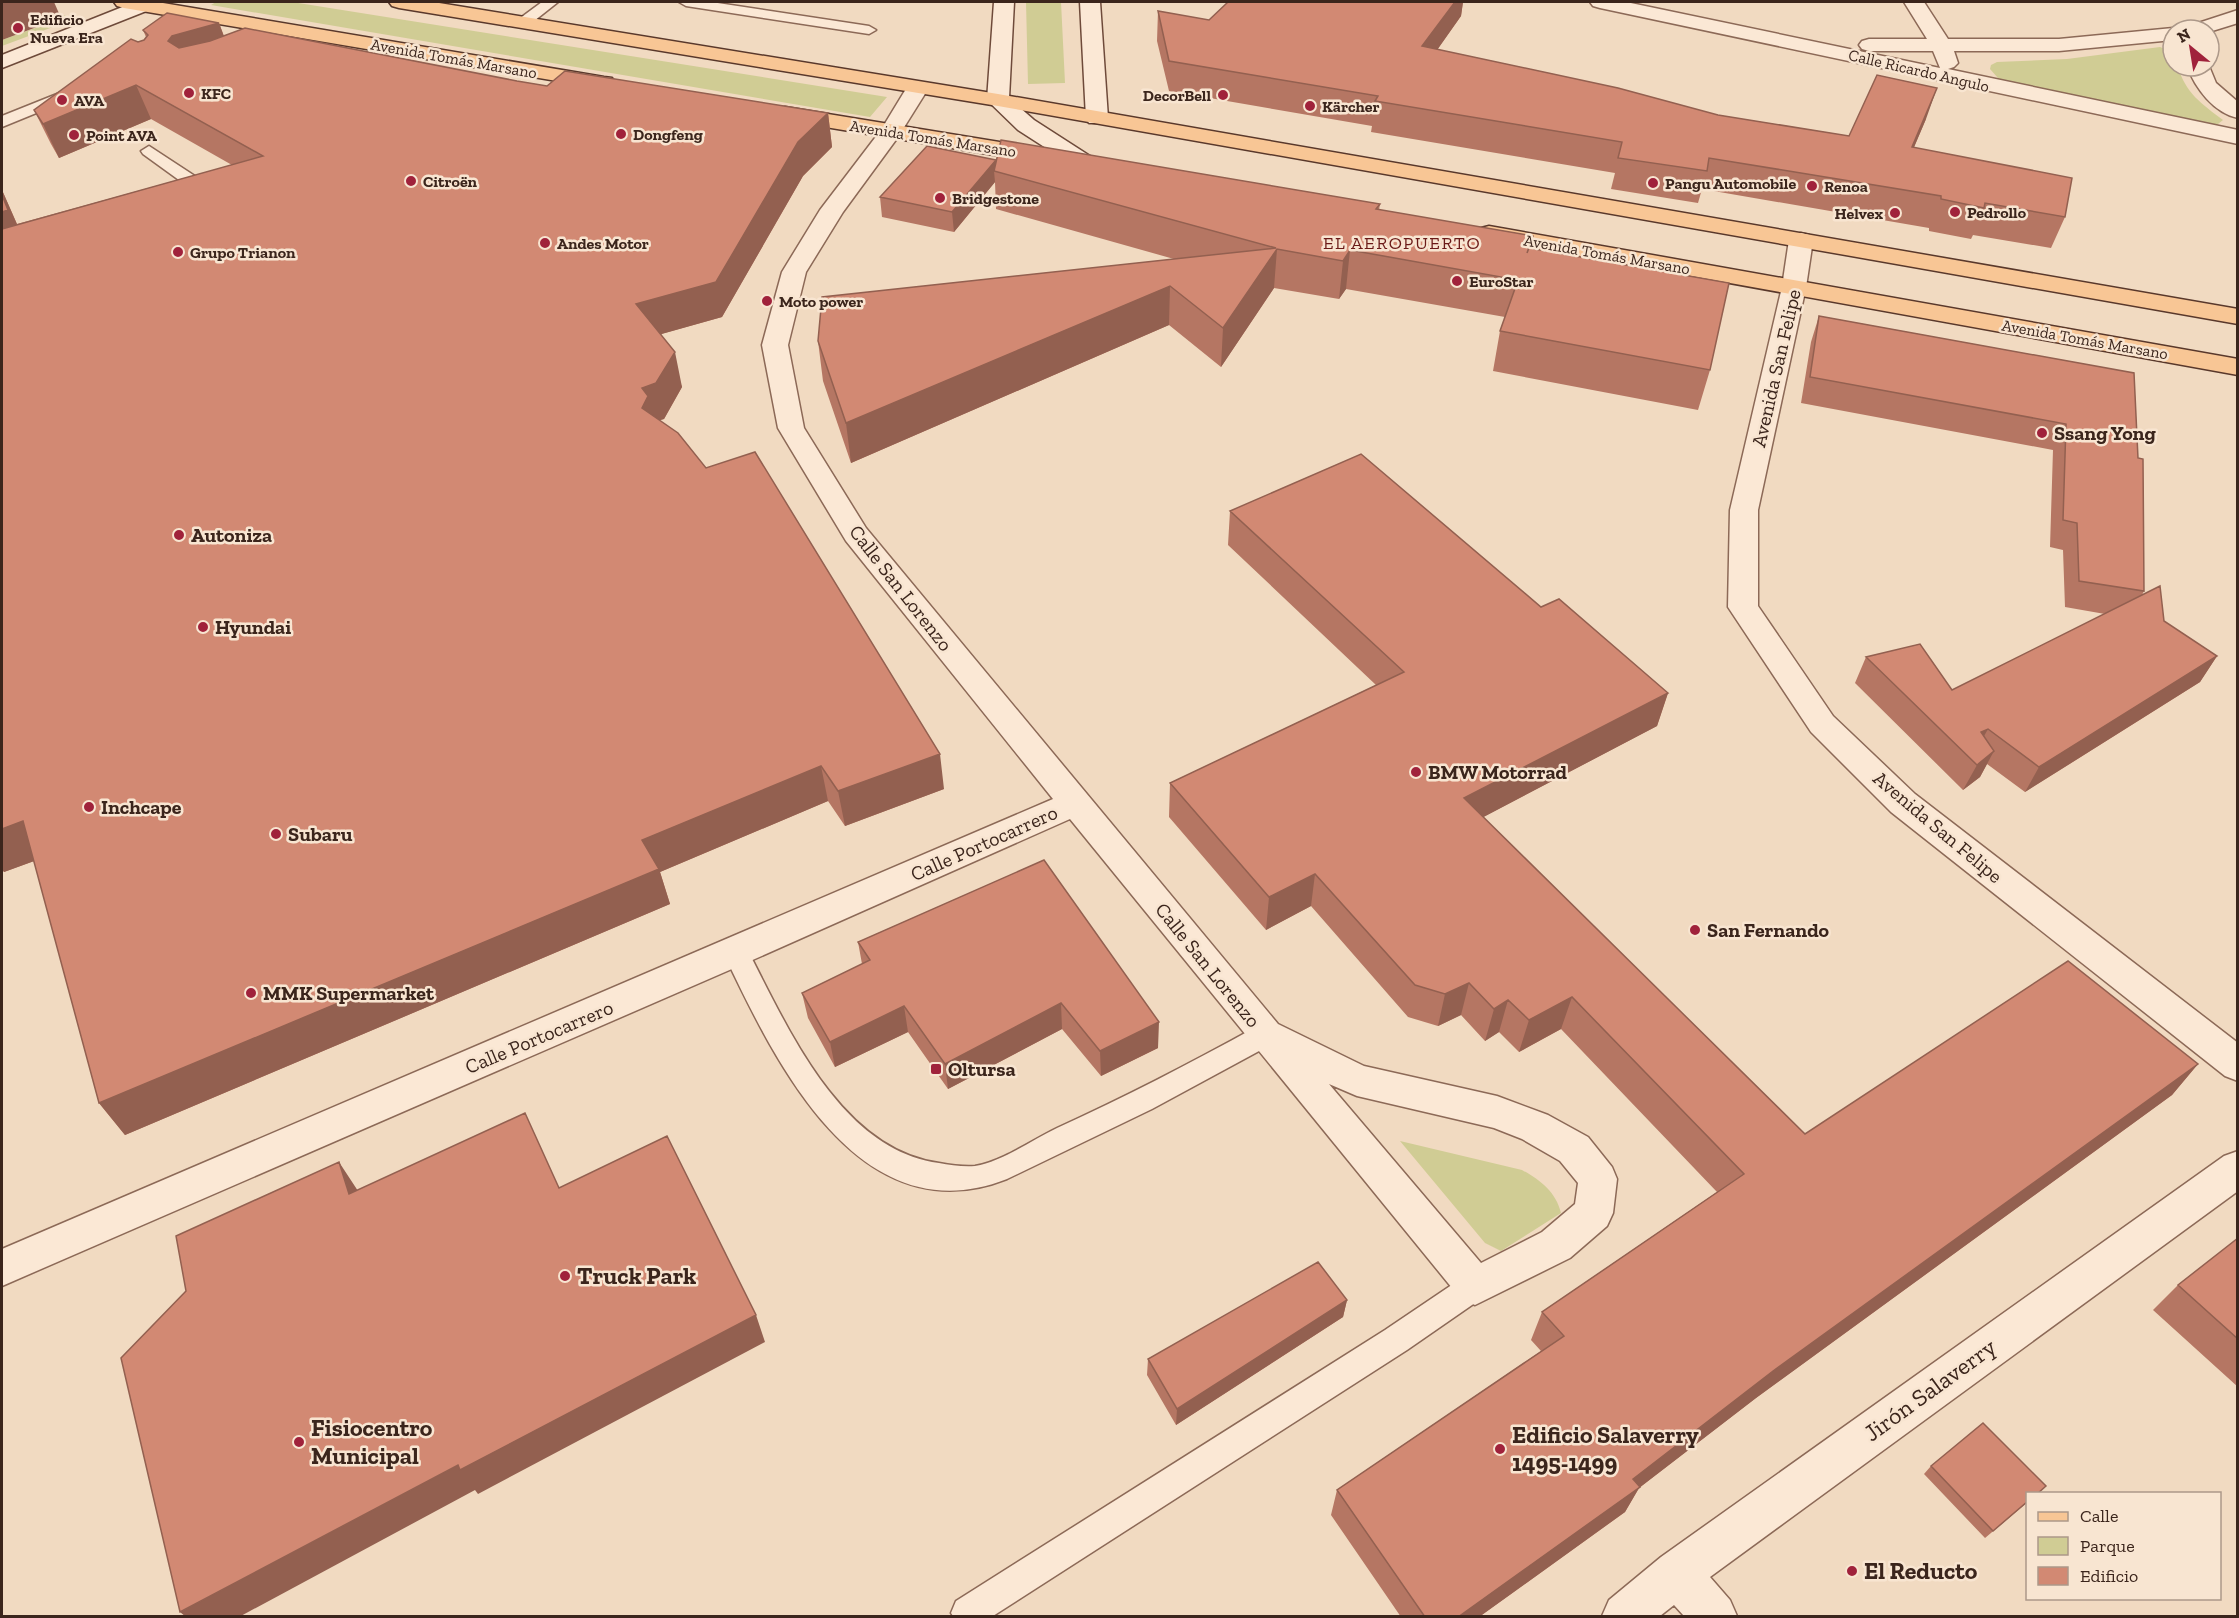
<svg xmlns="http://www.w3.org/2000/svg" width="2239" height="1618" font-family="'Zilla Slab',serif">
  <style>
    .green { fill: #d0cc94 }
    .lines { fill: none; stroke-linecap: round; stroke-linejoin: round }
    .service-casing { stroke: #8c6957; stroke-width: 3 }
    .minor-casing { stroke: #8c6957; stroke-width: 3 }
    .tertiary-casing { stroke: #8c6957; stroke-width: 3 }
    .secondary-casing { stroke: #6e4a3a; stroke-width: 3 }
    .primary-casing { stroke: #59382b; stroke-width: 3 }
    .service { fill: #fbe8d5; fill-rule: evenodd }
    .minor { fill: #fbe8d5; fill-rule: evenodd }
    .tertiary { fill: #fbe8d5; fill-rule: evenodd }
    .secondary { fill: #fbe8d5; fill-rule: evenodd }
    .primary { fill: #f8c695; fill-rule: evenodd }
    .wall { fill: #b57663 }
    .shaded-wall { fill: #936050 }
    .building { fill: #d28973; stroke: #936050; stroke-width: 1.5 }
    .poi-dot { fill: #a0223b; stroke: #f8e5d1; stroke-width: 2 }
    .labels { text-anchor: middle; stroke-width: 5; stroke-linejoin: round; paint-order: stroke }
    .far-poi-label { font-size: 16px; font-weight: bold; fill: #3b251c; stroke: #f8e5d1; text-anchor: start }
    .far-street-label { font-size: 16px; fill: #3b251c; stroke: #f8e5d1 }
    .far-neighbourhood-label { font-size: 18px; letter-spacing: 1.5px; fill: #6b1a18; stroke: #f8e5d1 }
    .street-label { font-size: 20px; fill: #3b251c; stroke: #f8e5d1 }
    .poi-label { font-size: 20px; font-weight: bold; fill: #3b251c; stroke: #f8e5d1; text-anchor: start }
    .near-poi-label { font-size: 24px; font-weight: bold; fill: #3b251c; stroke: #f8e5d1; text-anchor: start }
    .near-street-label { font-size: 24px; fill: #3b251c; stroke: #f8e5d1 }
  </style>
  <rect width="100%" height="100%" fill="#f1dac1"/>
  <path class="green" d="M216 2H292L887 97 870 117 211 5Z
    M1026 2H1061L1065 83 1028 84Z
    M62 15 77 18 2 46V40L60 19 56 17Z
    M2160 47 2173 52V66H2178C2185 93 2202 104 2223 120L2218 124 2208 125 2006 82 1998 78 1990 69 1991 65 1997 62 2067 59Z
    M1400 1141 1522 1170C1540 1180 1556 1192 1561 1213L1501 1251 1485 1243Z"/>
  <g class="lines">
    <g class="service-casing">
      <path id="service" d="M542 2H558L529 25H519L517 22 519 19Z
        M679 2H711L869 26 876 30 869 34 686 6Z
        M67 90 75 95 73 98 2 127V116Z
        M149 146 207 184 209 188C203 197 194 202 184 200L182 196 190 188 143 154 141 151Z
        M736 942 745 945C786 1024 839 1150 939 1163 950 1165 963 1167 975 1166 1003 1161 1032 1140 1057 1128 1125 1097 1191 1063 1256 1027L1265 1024 1274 1027 1278 1035 1274 1043 1152 1109 1007 1179C858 1238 774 1059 723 952L727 945Z
        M1475 1272 1485 1276 1490 1286 1485 1296 1407 1350 993 1616H953L951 1613 956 1601 1385 1330 1465 1276Z"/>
    </g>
    <g class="minor-casing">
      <path id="minor" d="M1590 2H1626L1940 68 1933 51H1869L1862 49 1859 45 1862 41 1869 39H1927L1904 2H1924L1948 39H2059L2173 28 2181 30H2173V40L2059 51H1954L1958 63 1954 67 1948 69 2238 130V144L1600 8 1593 6Z
        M2238 10V23L2209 32V30H2186L2189 26Z
        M2187 66H2209L2216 83 2238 102V118C2214 113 2195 88 2187 66Z
        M917 83 925 84 928 89 898 137 843 212 806 272 788 345 804 428 866 528 1278 1024 1364 1066 1497 1096 1548 1115 1588 1137 1612 1167 1617 1179 1613 1213 1607 1226 1570 1258 1475 1305 1461 1299 1070 819 748 962 2 1286V1249L1053 799 846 541 778 428 762 345 782 272 820 210 881 130 909 84ZM1329 1084 1357 1096 1494 1128 1522 1139 1560 1161 1578 1183 1575 1204 1542 1232 1481 1263Z
        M2238 1151V1191L1710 1577 1730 1600 1737 1616H1684L1674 1605 1660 1616H1602L1609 1600 1661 1557 2224 1156Z"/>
    </g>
    <g class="tertiary-casing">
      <path id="tertiary" d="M1801 233 1809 235 1813 240 1806 287 1758 510V606L1833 716 1915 794 2238 1043V1081L2225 1076 1891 812 1811 732 1728 607 1730 510 1782 287 1789 240 1793 235Z"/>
    </g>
    <g class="secondary-casing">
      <path id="secondary" d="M135 2H162L159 6 2 68V55Z
        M994 2H1014L1009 98 1034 120 1093 158 1096 163 1093 168H1077L1018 130 987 100Z
        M1080 2H1100L1108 118 1105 123H1089L1086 118Z"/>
    </g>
    <g class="primary-casing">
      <path id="primary" d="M114 2H157L604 77 612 78 615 83 612 88 604 89 124 8 117 6Z
        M389 2H433L998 94 2238 309V324L998 106 399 8 392 6Z
        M785 107 1042 149 1050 151 1053 156 1050 161 1042 163 777 119 774 114 777 109Z
        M1489 226 2238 359V375L1481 238 1477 233 1481 228Z"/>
    </g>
    <use href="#service" class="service"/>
    <use href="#minor" class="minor"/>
    <use href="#tertiary" class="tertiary"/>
    <use href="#secondary" class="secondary"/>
    <use href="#primary" class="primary"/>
  </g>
  <path class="wall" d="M1228 2H1463L1461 16 1437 50 1718 115 1849 136 1926 119 1914 147 2065 217 2051 248 1973 235 1971 239 1929 231V228L1702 189 1698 203 1611 189 1615 173 1371 132 1372 126 1169 91 1157 41 1158 11 1209 20Z
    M219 23 224 36 517 81 547 86 828 113 832 147 803 176 722 317 661 334 682 387 664 419 659 420 944 789 845 826 828 801 660 872 670 904 125 1135 99 1103 34 861 4 872 2 869V190L17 224 232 165 151 119 59 158 51 144 34 110 138 42 144 40 146 37 143 30Z
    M996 162 1380 204 1379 210 1533 236 1531 248 1710 370 1698 410 1493 371 1500 331 1505 317 1346 289 1339 299 1274 288 1221 367 1169 325 851 463 823 381 818 341 1174 259 996 209 995 182 954 232 882 217 880 197Z
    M1819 316 2134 373 2144 591 2142 595 2164 621 2217 656 2200 682 2025 792 1987 764 1980 777 1963 790 1855 683 1866 657 1952 690 2105 614 2065 607 2063 550 2050 547 2053 450 1801 403 1811 342Z
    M1230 511 1541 607 1668 693 1657 726 1483 817 1805 1134 2198 1064 2172 1095 1756 1398 1639 1488 1625 1512 1479 1617H1401L1331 1515 1337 1490 1541 1351 1531 1340 1542 1312 1717 1192 1561 1029 1519 1052 1499 1032 1485 1041 1461 1015 1438 1026 1408 1017 1311 906 1266 930 1169 817 1170 783 1376 685 1228 545Z
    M1044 860 1158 1048 1101 1076 1062 1029 948 1089 908 1032 835 1067 808 1018 802 993 862 964 858 942Z
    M2238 1238V1387L2153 1310 2178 1285Z
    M1347 1300 1343 1317 1176 1425 1147 1375 1148 1359Z
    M1931 1466 2046 1486 2037 1494H2028V1502L1985 1538 1924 1474Z"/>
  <path class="shaded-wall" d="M2 2H54L61 18 2 40Z
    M1455 2H1463L1461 16 1418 77 1422 46Z
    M219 23 231 56 185 69 168 41 172 36Z
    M136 85 151 119 59 158 43 124Z
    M1937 88 1926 119 1901 178 1912 147Z
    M828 113 832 147 803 176 722 317 644 339 636 304 798 142Z
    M996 160 997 172 994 171 995 182 954 232 952 212Z
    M2 190 26 245 2 253Z
    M1277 249 1274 288 1221 367 1223 328Z
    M1350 250 1346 289 1339 299 1343 261Z
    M1170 286 1169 325 851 463 846 423Z
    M675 352 682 387 664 419 654 422 642 408V388Z
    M2217 656 2200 682 2025 792 2039 767Z
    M1668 693 1657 726 1457 831 1464 798Z
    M1988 729 1974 754 1981 732Z
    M1994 751 1980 777 1963 790 1977 765Z
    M940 754 944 789 845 826 838 791Z
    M821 766 828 801 660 872 670 904 125 1135 99 1103 642 840Z
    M23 821 48 856 4 872 2 869V829Z
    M1315 874 1311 906 1266 930 1269 897Z
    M1469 983 1461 1015 1438 1026 1445 994Z
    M1572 997 1561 1029 1519 1052 1529 1020Z
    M1508 1000 1499 1032 1485 1041 1494 1009Z
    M1061 1003 1062 1029 948 1089 945 1064Z
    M904 1006 908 1032 835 1067 830 1042Z
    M1159 1022 1158 1048 1101 1076 1100 1051Z
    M2198 1064 2172 1095 1756 1398 1639 1488 1625 1512 1479 1617H1458L1633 1479 1773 1371Z
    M339 1162 358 1191 349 1194Z
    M1347 1300 1343 1317 1176 1425 1177 1409Z
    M756 1315 765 1342 478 1494 475 1490 239 1617H186L180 1612 458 1465Z"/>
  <path class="building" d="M1228 2H1455L1422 46 1618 88 1718 115 1849 136 1877 75 1937 88 1912 147 2072 178 2065 217 1985 203 1984 208 1941 199V196L1709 158 1707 171 1618 158 1622 142 1375 101 1378 96 1169 61 1158 11 1209 20Z
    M167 13 219 23 172 36 168 41 179 48 210 41 245 28 517 81 547 86 565 71 828 113 798 142 716 282 636 304 675 352 656 383 642 388 648 396 642 408 678 433 706 468 755 452 940 754 838 791 821 766 642 840 659 869 99 1103 23 821 2 829V229L263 156 136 85 43 124 34 110 131 39 138 42 144 40 148 35 143 30Z
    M1001 140 1380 204 1376 209 1533 236 1527 253 1529 248 1729 283 1710 370 1500 331 1518 280 1350 250 1343 261 1277 249 1223 328 1170 286 846 423 818 341 822 297 1276 248 994 171Z
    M927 146 996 160 952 212 880 197Z
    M2 195 8 210 2 212Z
    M1819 316 2134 373 2138 458 2143 459 2144 591 2079 581 2077 523 2063 520 2066 424 1810 377Z
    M1361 454 1541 607 1559 599 1668 693 1464 798 1805 1134 2068 961 2198 1064 1773 1371 1633 1479 1640 1487 1458 1617H1425L1337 1490 1564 1336 1542 1312 1744 1174 1572 997 1529 1020 1508 1000 1494 1009 1469 983 1445 994 1415 985 1315 874 1269 897 1170 783 1404 672 1230 511Z
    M2160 586 2164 621 2217 656 2039 767 1988 729 1981 732 1994 751 1977 765 1866 657 1920 644 1952 690Z
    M1044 860 1159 1022 1100 1051 1061 1003 945 1064 904 1006 830 1042 802 993 870 960 858 942Z
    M525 1113 559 1188 667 1136 756 1315 460 1470 458 1465 180 1612 121 1358 186 1291 176 1236 339 1162 349 1194Z
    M2238 1238V1339L2178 1285Z
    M1318 1262 1347 1300 1177 1409 1148 1359Z
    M1983 1423 2046 1486 2037 1494H2028V1501L1993 1531 1931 1466Z"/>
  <g class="poi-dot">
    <circle cx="18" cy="28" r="6"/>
    <circle cx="189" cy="93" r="6"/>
    <circle cx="1223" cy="95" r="6"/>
    <circle cx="62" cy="100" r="6"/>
    <circle cx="1310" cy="106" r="6"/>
    <circle cx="621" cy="134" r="6"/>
    <circle cx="74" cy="135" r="6"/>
    <circle cx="411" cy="181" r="6"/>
    <circle cx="1653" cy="183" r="6"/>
    <circle cx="1812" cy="186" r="6"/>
    <circle cx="940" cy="198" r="6"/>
    <circle cx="1955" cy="212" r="6"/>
    <circle cx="1895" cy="213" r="6"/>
    <circle cx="545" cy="243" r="6"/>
    <circle cx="178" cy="252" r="6"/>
    <circle cx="1457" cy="281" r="6"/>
    <circle cx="767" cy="301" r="6"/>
    <circle cx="2042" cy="433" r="6"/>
    <circle cx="179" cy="535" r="6"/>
    <circle cx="203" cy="627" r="6"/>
    <circle cx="1416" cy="772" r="6"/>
    <circle cx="89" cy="807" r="6"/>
    <circle cx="276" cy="834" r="6"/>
    <circle cx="1695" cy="930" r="6"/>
    <circle cx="251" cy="993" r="6"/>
    <rect x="930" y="1063" width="12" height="12" rx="3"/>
    <circle cx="565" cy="1276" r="6"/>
    <circle cx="299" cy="1442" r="6"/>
    <circle cx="1500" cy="1449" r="6"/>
    <circle cx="1852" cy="1571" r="6"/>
  </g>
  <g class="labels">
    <g class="far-poi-label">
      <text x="30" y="25">Edificio<tspan x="30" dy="18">Nueva Era</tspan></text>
      <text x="201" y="99">KFC</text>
      <text x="1211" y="101" text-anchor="end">DecorBell</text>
      <text x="74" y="106">AVA</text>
      <text x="1322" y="112">Kärcher</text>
      <text x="633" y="140">Dongfeng</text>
      <text x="86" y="141">Point AVA</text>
      <text x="423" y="187">Citroën</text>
      <text x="1665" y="189">Pangu Automobile</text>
      <text x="1824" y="192">Renoa</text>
      <text x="952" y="204">Bridgestone</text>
      <text x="1967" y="218">Pedrollo</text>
      <text x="1883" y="219" text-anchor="end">Helvex</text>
      <text x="557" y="249">Andes Motor</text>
      <text x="190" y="258">Grupo Trianon</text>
      <text x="1469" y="287">EuroStar</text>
      <text x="779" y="307">Moto power</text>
    </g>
    <g class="far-street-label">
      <text transform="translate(454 58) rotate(10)" y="6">Avenida Tomás Marsano</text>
      <text transform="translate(1919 70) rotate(13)" y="6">Calle Ricardo Angulo</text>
      <text transform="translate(933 138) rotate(9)" y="6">Avenida Tomás Marsano</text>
      <text transform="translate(1607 254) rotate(10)" y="6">Avenida Tomás Marsano</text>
      <text transform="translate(2085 339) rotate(10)" y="6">Avenida Tomás Marsano</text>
    </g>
    <g class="far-neighbourhood-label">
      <text x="1402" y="249">EL AEROPUERTO</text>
    </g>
    <g class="street-label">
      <text transform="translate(1776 368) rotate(-77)" y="7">Avenida San Felipe</text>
      <text transform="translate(901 588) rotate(52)" y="7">Calle San Lorenzo</text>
      <text transform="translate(1938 827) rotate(40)" y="7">Avenida San Felipe</text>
      <text transform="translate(984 843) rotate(-24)" y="7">Calle Portocarrero</text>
      <text transform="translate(1208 965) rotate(51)" y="7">Calle San Lorenzo</text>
      <text transform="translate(539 1037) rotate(-23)" y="7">Calle Portocarrero</text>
    </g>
    <g class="poi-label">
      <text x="2054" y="440">Ssang Yong</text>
      <text x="191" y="542">Autoniza</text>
      <text x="215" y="634">Hyundai</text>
      <text x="1428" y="779">BMW Motorrad</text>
      <text x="101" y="814">Inchcape</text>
      <text x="288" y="841">Subaru</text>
      <text x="1707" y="937">San Fernando</text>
      <text x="263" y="1000">MMK Supermarket</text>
      <text x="948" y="1076">Oltursa</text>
    </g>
    <g class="near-poi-label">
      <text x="577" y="1284">Truck Park</text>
      <text x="311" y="1436">Fisiocentro<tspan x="311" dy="28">Municipal</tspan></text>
      <text x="1512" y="1443">Edificio Salaverry<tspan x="1512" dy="28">1495-1499</tspan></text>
      <text x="1864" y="1579">El Reducto</text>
    </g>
    <g class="near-street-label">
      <text transform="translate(1930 1390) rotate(-36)" y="8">Jirón Salaverry</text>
    </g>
  </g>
  <rect width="2239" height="1618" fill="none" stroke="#3b251c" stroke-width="6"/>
  <rect x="2026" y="1492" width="195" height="108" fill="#f8e5d1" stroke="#ac9889" stroke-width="1.5"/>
  <rect x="2038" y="1512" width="30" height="9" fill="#f8c695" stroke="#ac9889" stroke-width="1.5"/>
  <text x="2080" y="1522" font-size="18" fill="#3b251c">Calle</text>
  <rect x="2038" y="1537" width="30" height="18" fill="#d0cc94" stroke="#ac9889" stroke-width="1.5"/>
  <text x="2080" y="1552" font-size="18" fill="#3b251c">Parque</text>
  <rect x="2038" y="1567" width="30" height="18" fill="#d28973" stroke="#ac9889" stroke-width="1.5"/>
  <text x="2080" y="1582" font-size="18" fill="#3b251c">Edificio</text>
  <g transform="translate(2191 48) rotate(330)"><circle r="28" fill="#f8e5d1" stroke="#ac9889" stroke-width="1.5"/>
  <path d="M0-4.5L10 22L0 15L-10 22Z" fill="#a0223b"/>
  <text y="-9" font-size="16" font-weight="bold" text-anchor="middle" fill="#3b251c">N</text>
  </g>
</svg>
